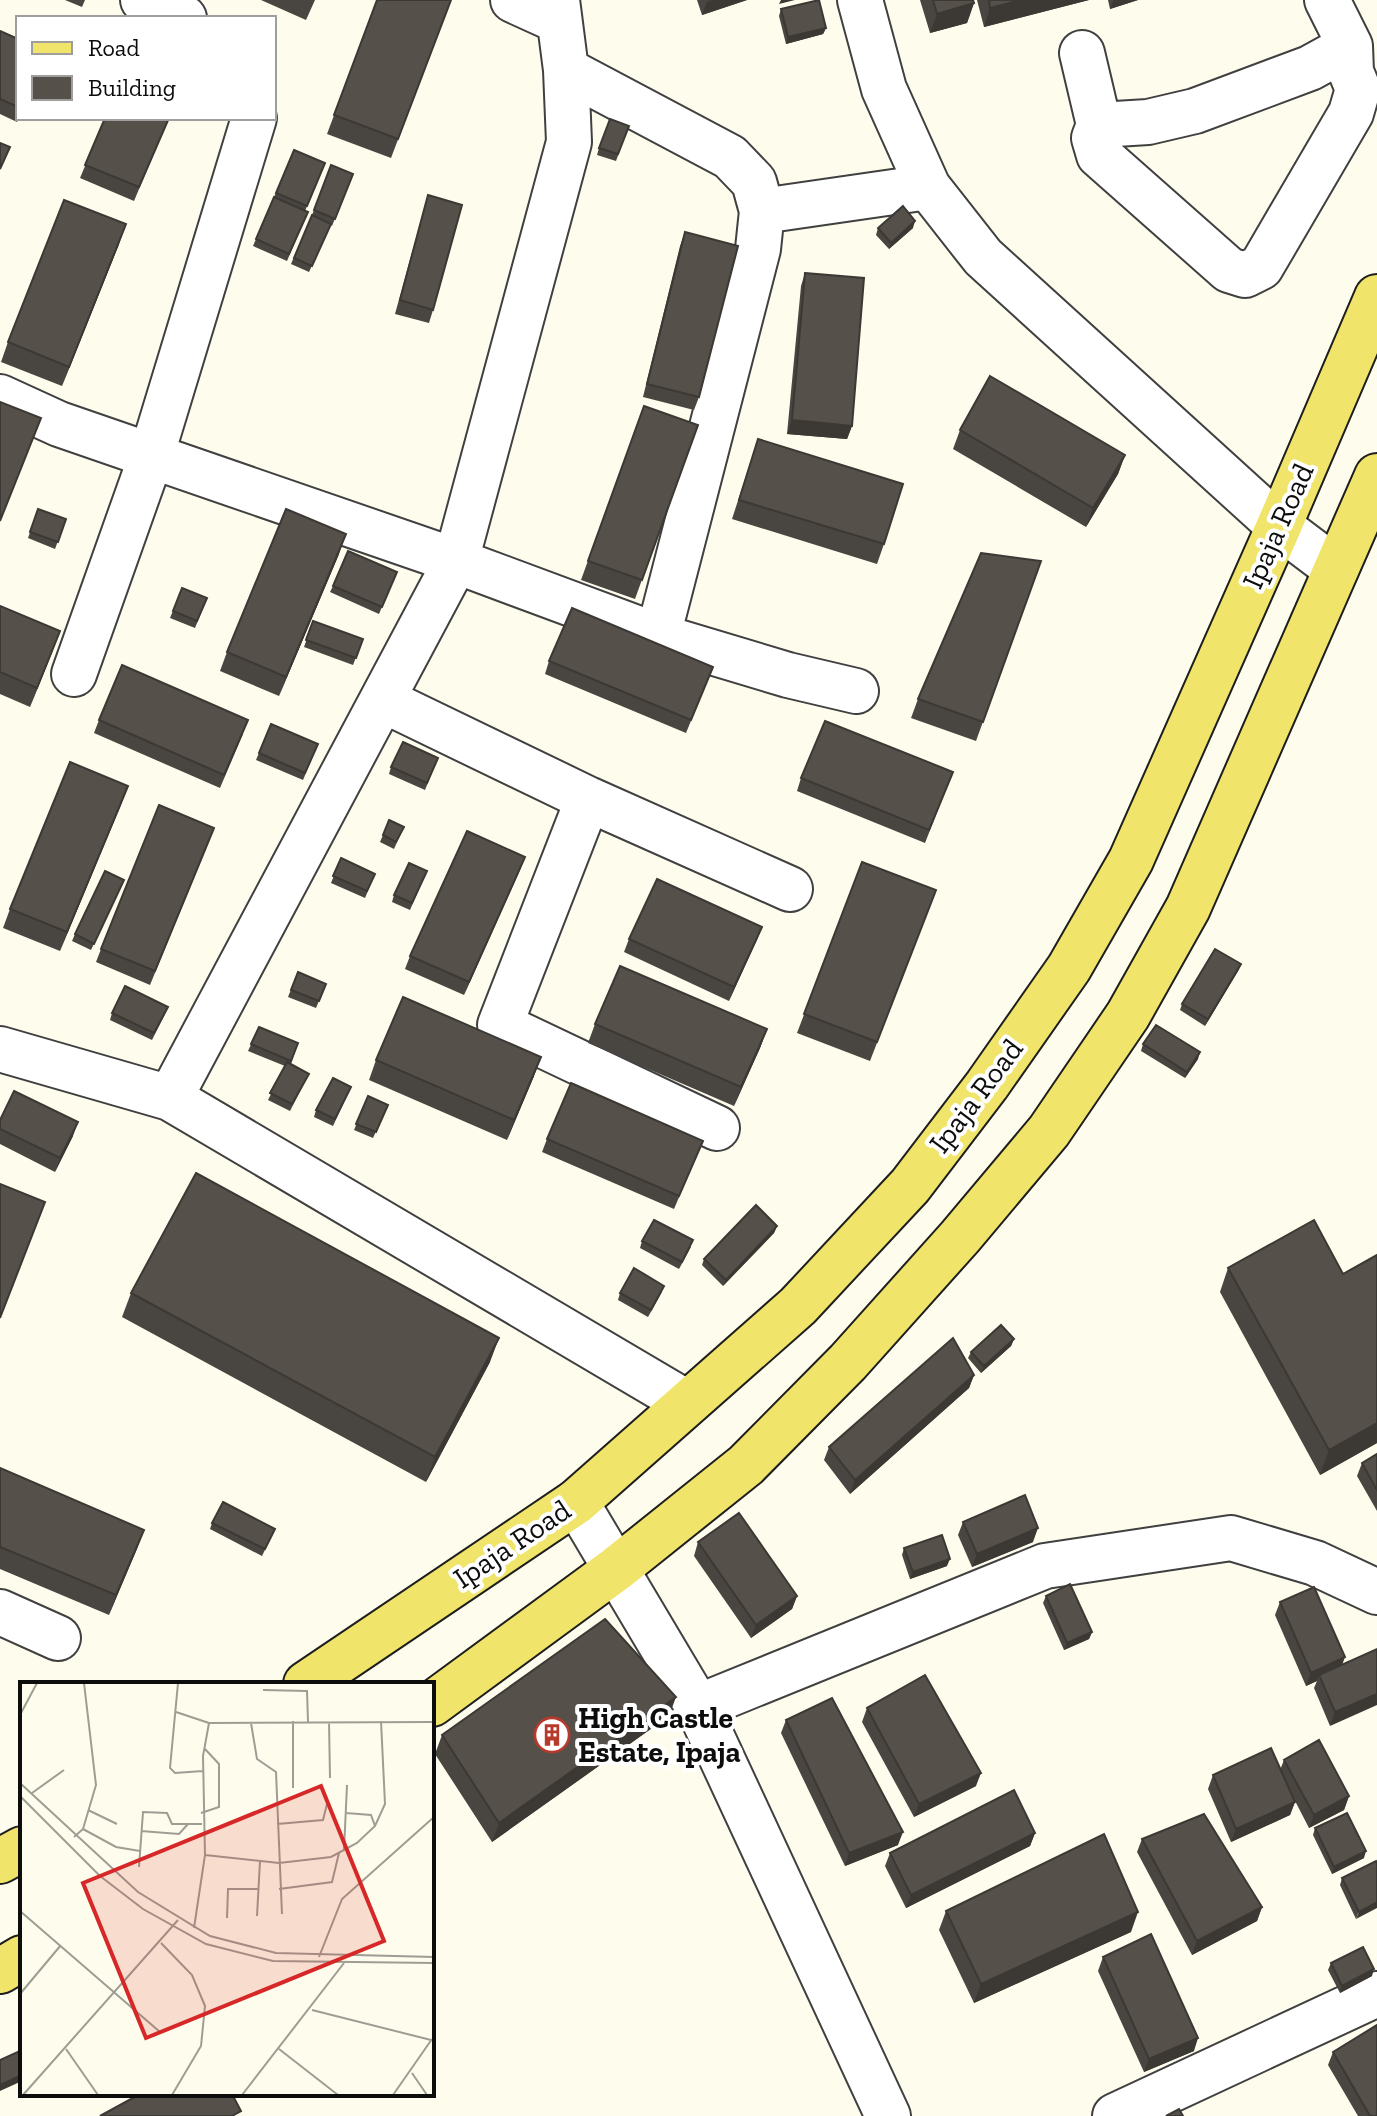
<svg xmlns="http://www.w3.org/2000/svg" width="1377" height="2116" font-family="'Zilla Slab',serif">
  <style>
    .lines { fill: none; stroke-linecap: round; stroke-linejoin: round }
    .minor-casing { stroke: #404040; stroke-width: 48 }
    .major-casing { stroke: #1e1e1e; stroke-width: 48 }
    .minor { stroke: #fff; stroke-width: 44 }
    .major { stroke: #f1e46a; stroke-width: 44 }
    .wall { fill: #494540 }
    .shaded-wall { fill: #3c3834 }
    .building { fill: #55504a; stroke: #3c3834; stroke-width: 2 }
    .labels { text-anchor: middle; stroke-width: 8; stroke-linejoin: round; paint-order: stroke }
    .street-label { font-size: 30px; fill: #0d0d0d; stroke: #fff }
    .poi-label { font-size: 30px; font-weight: bold; fill: #0d0d0d; stroke: #fff; text-anchor: start }
    .inset-road { fill: none; stroke: #9e9d93; stroke-width: 2 }
    .view { fill: #d62828; fill-opacity: 0.15; stroke: #d62828; stroke-width: 4 }
    .inset-edge { fill: none; stroke: #0d0d0d; stroke-width: 4 }
  </style>
  <rect width="100%" height="100%" fill="#fefded"/>
  <g class="lines">
    <g class="minor-casing">
      <path id="minor" d="M143 0 184 18
        M513 0 559 21
        M860 0 884 89 928 187 983 257 1279 526 1336 569
        M1082 53 1099 125 1148 122 1195 111 1310 68 1350 46
        M566 70 730 157 754 182 762 211 758 249 658 636
        M1099 125 1094 138 1099 155 1229 270 1245 275 1261 267 1351 113 1358 89 1351 72 1350 46 1327 0
        M762 211 928 187
        M0 397 59 424 456 561 658 636 788 675 856 691
        M74 674 151 457 254 118
        M383 700 588 799 790 889
        M588 799 500 1025 717 1128
        M0 1049 170 1098 687 1403
        M170 1098 456 561 569 142 566 70 557 0
        M576 1502 698 1707 888 2116
        M0 1612 58 1638
        M698 1707 1045 1566 1231 1538 1315 1563 1377 1592
        M1115 2116 1377 1994"/>
    </g>
    <g class="major-casing">
      <path id="major" d="M306 1684 576 1502 798 1306 910 1186 987 1085 1069 968 1131 860 1279 526 1377 297
        M432 1704 616 1569 746 1465 848 1362 960 1237 1049 1131 1128 1015 1188 908 1377 476
        M0 1861 22 1849
        M0 1971 22 1958"/>
    </g>
    <use href="#minor" class="minor"/>
    <use href="#major" class="major"/>
  </g>
  <path class="wall" d="M65 0H85L82 7Z
    M261 0H315L306 20Z
    M377 0H451L391 158 327 134Z
    M697 0H747L702 15Z
    M920 0H973L974 3 967 23 930 33Z
    M977 0H1089L984 27Z
    M1108 0H1138L1110 9Z
    M781 9 826 28 823 34 786 44 779 16Z
    M0 31 18 39 19 118 17 122 0 114Z
    M105 118H169L134 201 80 178Z
    M629 126 616 161 597 155 599 148Z
    M294 150 325 163 305 211 308 212 287 261 253 246Z
    M353 174 332 226 331 225 309 272 291 264 314 210Z
    M428 195 433 310 429 323 395 314 424 209Z
    M878 228H913L889 249 876 235Z
    M685 232 699 397 694 410 643 397 680 246Z
    M119 244 62 386 1 362 8 342Z
    M805 273 852 426 847 439 787 434 801 286Z
    M644 406 698 425 635 599 581 580Z
    M960 430 1125 455 1118 474 1086 527 953 449Z
    M758 439 884 544 877 564 732 519Z
    M38 509 66 519 55 549 28 538Z
    M339 554 279 696 220 671 227 652Z
    M1041 561 976 741 911 718 918 699Z
    M397 572 379 614 330 592 333 586Z
    M182 588 207 598 195 628 170 618Z
    M0 606 53 650 30 707 0 694Z
    M313 621 363 639 353 665 304 647Z
    M549 661 713 667 686 733 545 674Z
    M99 720 243 734 220 788 94 733Z
    M271 724 318 744 303 780 256 760Z
    M438 758 425 790 389 774 391 767Z
    M953 772 925 843 797 791 801 778Z
    M128 786 60 951 3 928 10 909Z
    M401 833 394 849 380 842 383 835Z
    M209 841 150 985 96 962 101 949Z
    M525 857 464 995 405 969 410 956Z
    M341 858 375 874 365 898 331 883Z
    M862 862 936 890 870 1061 797 1033Z
    M424 878 410 910 392 902 394 895Z
    M121 887 91 950 72 941 75 934Z
    M762 927 729 1001 624 952 629 939Z
    M1241 964 1238 971 1205 1026 1180 1010 1182 1004Z
    M298 972 326 984 316 1008 288 997Z
    M112 1013 165 1014 152 1040 110 1020Z
    M595 1024 767 1029 760 1048 734 1106 588 1043Z
    M259 1027 298 1043 291 1064 306 1080 290 1111 268 1100 285 1066 248 1051Z
    M1143 1044 1198 1059 1185 1078 1141 1051Z
    M376 1060 534 1076 507 1140 369 1080Z
    M351 1087 333 1126 314 1117 316 1110Z
    M368 1096 388 1105 373 1138 354 1130Z
    M0 1120 73 1136 55 1172 0 1144Z
    M547 1139 703 1141 674 1209 542 1152Z
    M777 1226 774 1233 723 1286 702 1265 704 1259Z
    M642 1241 691 1247 679 1269 640 1248Z
    M1228 1268 1343 1274 1377 1443 1320 1475 1220 1292Z
    M662 1292 648 1317 618 1300 620 1293Z
    M131 1293 490 1362 426 1482 122 1317Z
    M1014 1339 1011 1346 981 1373 968 1358 971 1352Z
    M974 1375 969 1388 850 1494 824 1460 829 1447Z
    M1377 1454V1511L1357 1476 1362 1463Z
    M0 1468 144 1530 109 1615 0 1569Z
    M963 1522 1033 1542 972 1567 958 1535Z
    M212 1523 275 1529 262 1556 210 1529Z
    M698 1542 797 1596 792 1609 751 1638 694 1556Z
    M904 1548 947 1566 910 1579 902 1555Z
    M1046 1596 1092 1632 1089 1639 1064 1650 1043 1603Z
    M1280 1602 1342 1665 1377 1649 1330 1726 1314 1688 1317 1681 1306 1686 1275 1615Z
    M867 1708 976 1786 914 1817 862 1722Z
    M669 1716 492 1842 435 1754 442 1735Z
    M786 1720 898 1845 845 1866 781 1733Z
    M1284 1760 1349 1796 1344 1810 1309 1828 1293 1797 1295 1802 1290 1815 1231 1842 1208 1789 1213 1775 1280 1770Z
    M1315 1828 1364 1858 1332 1874 1313 1835Z
    M1035 1833 1030 1846 906 1908 885 1866 890 1853Z
    M1142 1839 1262 1907 1257 1921 1192 1955 1137 1852Z
    M1377 1863 1356 1919 1340 1885 1342 1878Z
    M946 1911 1131 1932 974 2003 939 1930Z
    M1103 1957 1194 2051 1144 2072 1098 1971Z
    M1331 1963 1372 1976 1340 1993 1328 1970Z
    M1333 2052 1377 2116H1358L1328 2065Z"/>
  <path class="shaded-wall" d="M713 0H747L702 15 707 2Z
    M781 0H795L779 4Z
    M1021 0H1089L984 27 990 8Z
    M1114 0H1138L1110 9Z
    M974 3 967 23 930 33 937 14Z
    M826 28 823 34 786 44 788 37Z
    M915 221 913 228 889 249 891 243Z
    M126 224 119 244 62 386 69 367Z
    M792 420 852 426 847 439 787 434Z
    M1125 455 1118 474 1086 527 1093 508Z
    M346 534 339 554 279 696 286 677Z
    M60 631 53 650 30 707 37 688Z
    M128 786 121 805 60 951 67 932Z
    M525 857 520 870 464 995 469 982Z
    M762 927 757 940 729 1001 734 987Z
    M1241 964 1238 971 1205 1026 1208 1019Z
    M767 1029 760 1048 734 1106 741 1087Z
    M1200 1052 1198 1059 1185 1078 1187 1072Z
    M541 1057 534 1076 507 1140 514 1120Z
    M78 1122 73 1136 55 1172 60 1158Z
    M777 1226 774 1233 723 1286 726 1280Z
    M499 1338 490 1362 426 1482 435 1457Z
    M1014 1339 1011 1346 981 1373 984 1366Z
    M974 1375 969 1388 850 1494 855 1480Z
    M1377 1423V1443L1320 1475 1329 1450Z
    M1038 1528 1033 1542 972 1567 977 1554Z
    M144 1530 137 1549 109 1615 116 1595Z
    M950 1559 947 1566 910 1579 913 1572Z
    M797 1596 792 1609 751 1638 756 1625Z
    M1092 1632 1089 1639 1064 1650 1067 1643Z
    M1345 1657 1340 1671 1319 1675 1317 1681 1306 1686 1311 1673Z
    M1377 1694V1705L1330 1726 1335 1712Z
    M676 1697 669 1716 492 1842 499 1823Z
    M981 1773 976 1786 914 1817 919 1804Z
    M1349 1796 1344 1810 1309 1828 1314 1815Z
    M1295 1802 1290 1815 1231 1842 1236 1829Z
    M903 1832 898 1845 845 1866 849 1853Z
    M1035 1833 1030 1846 906 1908 911 1895Z
    M1366 1851 1364 1858 1332 1874 1334 1867Z
    M1377 1902V1908L1356 1919 1359 1912Z
    M1262 1907 1257 1921 1192 1955 1197 1941Z
    M1138 1912 1131 1932 974 2003 981 1984Z
    M1374 1969 1372 1976 1340 1993 1342 1986Z
    M1198 2038 1194 2051 1144 2072 1149 2059Z
    M22 2075V2081L0 2091V2085Z"/>
  <path class="building" d="M377 0H451L398 139 334 115Z
    M819 0 826 28 788 37 781 9Z
    M933 0H973L974 3 937 14Z
    M989 0H1021L990 8Z
    M0 31 18 39V107L0 99Z
    M105 118H169L139 187 85 165Z
    M610 119 629 126 618 154 599 148Z
    M0 143 10 147 0 169Z
    M294 150 325 163 307 206 276 193Z
    M331 165 353 174 335 219 314 210Z
    M428 195 462 205 433 310 400 300Z
    M274 197 308 212 289 254 256 239Z
    M64 200 126 224 69 367 8 342Z
    M903 206 915 221 891 243 878 228Z
    M312 215 331 224 312 266 294 258Z
    M685 232 738 246 699 397 647 384Z
    M805 273 864 278 852 426 792 420Z
    M990 376 1125 455 1093 508 960 430Z
    M0 402 41 418 0 521Z
    M644 406 698 425 642 580 588 561Z
    M758 439 903 484 884 544 739 500Z
    M38 509 66 519 58 542 30 532Z
    M286 509 346 534 286 677 227 652Z
    M348 551 397 572 382 607 333 586Z
    M981 553 1041 561 983 722 918 699Z
    M182 588 207 598 197 621 173 611Z
    M0 606 60 631 37 688 0 672Z
    M572 608 713 667 691 720 549 661Z
    M313 621 363 639 356 658 306 640Z
    M122 665 248 720 224 775 99 720Z
    M825 721 953 772 929 830 801 778Z
    M271 724 318 744 305 773 259 753Z
    M403 742 438 758 427 783 391 767Z
    M70 762 128 786 67 932 10 909Z
    M159 805 214 828 155 971 101 949Z
    M389 820 404 827 396 842 383 835Z
    M467 831 525 857 469 982 410 956Z
    M341 858 375 874 367 891 333 876Z
    M862 862 936 890 877 1042 804 1014Z
    M409 863 427 871 412 903 394 895Z
    M105 871 124 880 94 944 75 934Z
    M657 879 762 927 734 987 629 939Z
    M1215 949 1241 964 1208 1019 1182 1004Z
    M620 966 767 1029 741 1087 595 1024Z
    M298 972 326 984 319 1001 291 990Z
    M125 986 168 1007 154 1033 112 1013Z
    M403 997 541 1057 514 1120 376 1060Z
    M1156 1025 1200 1052 1187 1072 1143 1044Z
    M259 1027 298 1043 291 1061 251 1044Z
    M287 1062 309 1074 292 1104 270 1093Z
    M333 1078 351 1087 335 1119 316 1110Z
    M571 1083 703 1141 679 1196 547 1139Z
    M14 1091 78 1122 60 1158 0 1129V1120Z
    M368 1096 388 1105 376 1132 356 1124Z
    M196 1173 499 1338 435 1457 131 1293Z
    M0 1184 45 1202 0 1318Z
    M756 1205 777 1226 726 1280 704 1259Z
    M654 1220 693 1240 682 1262 642 1241Z
    M1314 1220 1343 1274 1377 1255V1423L1329 1450 1228 1268Z
    M634 1268 664 1286 651 1310 620 1293Z
    M1001 1325 1014 1339 984 1366 971 1352Z
    M953 1338 974 1375 855 1480 829 1447Z
    M1377 1454V1490L1362 1463Z
    M0 1468 144 1530 116 1595 0 1547Z
    M1025 1495 1038 1528 977 1554 963 1522Z
    M223 1502 275 1529 265 1549 212 1523Z
    M739 1513 797 1596 756 1625 698 1542Z
    M942 1535 950 1559 913 1572 904 1548Z
    M1070 1584 1092 1632 1067 1643 1046 1596Z
    M1314 1587 1345 1657 1311 1673 1280 1602Z
    M605 1619 676 1697 499 1823 442 1735Z
    M1377 1649V1694L1335 1712 1319 1675Z
    M925 1675 981 1773 919 1804 867 1708Z
    M832 1698 903 1832 849 1853 786 1720Z
    M1319 1740 1349 1796 1314 1815 1284 1760Z
    M1271 1748 1295 1802 1236 1829 1213 1775Z
    M1014 1790 1035 1833 911 1895 890 1853Z
    M1347 1813 1366 1851 1334 1867 1315 1828Z
    M1204 1814 1262 1907 1197 1941 1142 1839Z
    M1104 1834 1138 1912 981 1984 946 1911Z
    M1376 1861 1377 1863V1902L1359 1912 1342 1878Z
    M1151 1934 1198 2038 1149 2059 1103 1957Z
    M1363 1947 1374 1969 1342 1986 1331 1963Z
    M1377 2025V2116H1370L1333 2052Z
    M22 2050V2075L0 2085V2060Z
    M140 2094H232L241 2111 232 2116H100Z
    M1179 2109 1183 2116H1166Z"/>
  <defs>
    <g id="building-ring" transform="scale(1.8)"><circle r="9.5" fill="#fff" stroke="#b53a2c" stroke-width="1.5"/><path d="M-4-6H4V6H1V3H-1V6H-4ZM-2.5-4.3h1.7v1.8h-1.7ZM.8-4.3h1.7v1.8H.8ZM-2.5-1h1.7V.8h-1.7ZM.8-1h1.7V.8H.8Z" fill="#b53a2c"/></g>
  </defs>
  <g fill-rule="evenodd">
    <use href="#building-ring" x="552" y="1735"/>
  </g>
  <g class="labels">
    <g class="street-label">
      <text transform="translate(1278 526) rotate(-66)" y="10">Ipaja Road</text>
      <text transform="translate(976 1096) rotate(-53)" y="10">Ipaja Road</text>
      <text transform="translate(512 1544) rotate(-34)" y="10">Ipaja Road</text>
    </g>
    <g class="poi-label">
      <text x="578" y="1728">High Castle<tspan x="578" dy="34">Estate, Ipaja</tspan></text>
    </g>
  </g>
  <g transform="translate(20 1682)">
    <rect width="414" height="414" fill="#fefded"/>
    <path class="inset-road" d="M158 1 150 86 155 91 183 89M243 8 287 9 288 40M156 30 189 41M0 33 17 1M309 40 310 96M231 41 237 77 256 90 262 232M0 101 118 210 190 254 256 271 414 275M273 106V39M12 111 44 88M0 114 80 194 123 227 186 262 253 279 414 281M68 128 97 142M181 131 199 125V82L184 66M326 131 351 133 355 144M257 142 303 138 308 118M63 147 96 165 120 169M121 149 159 152 168 142M54 155 63 147 76 103 64 1M324 168 327 103M185 173 259 181 311 175 337 161 355 144 365 122 361 39M119 185 123 130 147 131 152 142H182M259 207 312 200 319 171M0 229 140 350M237 234 240 179M207 236 208 207H238M174 246 185 173 183 74 189 41 414 40M141 261 172 293 185 324 181 364 152 413M299 275 322 217 414 135M0 312 41 263M292 328 411 358M46 367 78 413M259 367 318 413M392 391 407 413M3 413 158 238M222 413 324 281M373 413 412 357"/>
    <path class="view" d="M301 104 364 259 126 356 63 201Z"/>
    <rect width="414" height="414" class="inset-edge"/>
  </g>
  <rect x="16" y="16" width="260" height="104" fill="#ffffff" stroke="#9e9e9e" stroke-width="2"/>
  <rect x="32" y="42" width="40" height="12" fill="#f1e46a" stroke="#9e9e9e" stroke-width="2"/>
  <text x="88" y="56" font-size="24" fill="#0d0d0d">Road</text>
  <rect x="32" y="76" width="40" height="24" fill="#55504a" stroke="#9e9e9e" stroke-width="2"/>
  <text x="88" y="96" font-size="24" fill="#0d0d0d">Building</text>
</svg>
